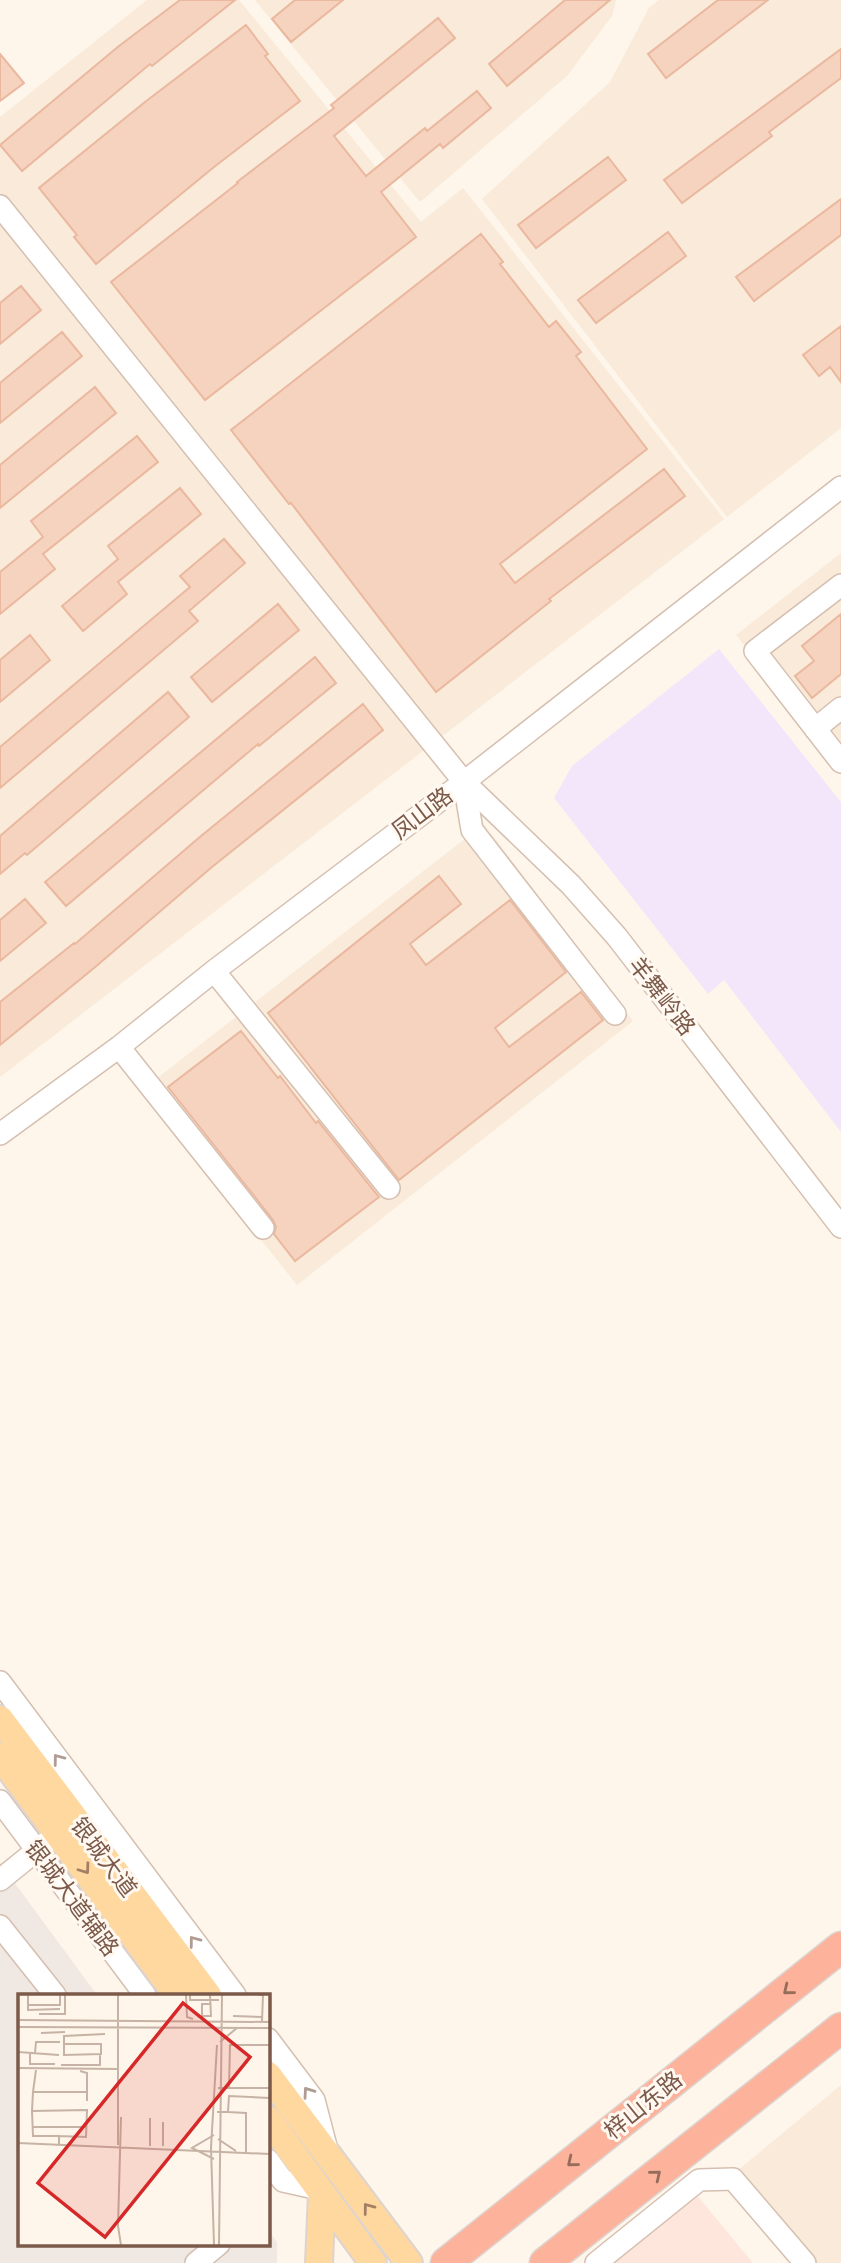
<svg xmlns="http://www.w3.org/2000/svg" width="841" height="2263" font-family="'Nunito Sans','Noto Sans SC',sans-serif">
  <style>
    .residential { fill: #f9eada }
    .commercial { fill: #ffe6dd }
    .industrial { fill: #efe8e3 }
    .education { fill: #f3e6fb }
    .building { fill: #f6d3bf; stroke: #eab89e; stroke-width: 2 }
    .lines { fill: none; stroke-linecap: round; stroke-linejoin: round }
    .minor-casing { stroke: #d5bfb0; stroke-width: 24 }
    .major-casing { stroke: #ddd4d0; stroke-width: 30 }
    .highway-casing { stroke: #ddd4d0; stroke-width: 33 }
    .minor { stroke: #fff; stroke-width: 21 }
    .major { stroke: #ffd8a0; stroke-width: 26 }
    .highway { stroke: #fdb29c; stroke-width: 30 }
    .oneway { stroke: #b09c92 }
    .oneway2 { stroke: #a38064 }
    .oneway3 { stroke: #966c5a }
    .labels { text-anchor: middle; stroke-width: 6; stroke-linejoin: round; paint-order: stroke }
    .street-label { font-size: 23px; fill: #7c5a4a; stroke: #fff9f2 }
    .inset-road { fill: none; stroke: #c6b3a5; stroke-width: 2 }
    .view { fill: #d62828; fill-opacity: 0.15; stroke: #d62828; stroke-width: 3.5 }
    .inset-edge { fill: none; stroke: #7c5a4a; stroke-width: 3.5 }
  </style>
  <rect width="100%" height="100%" fill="#fef6ea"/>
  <path class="residential" d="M147 0H239L421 222 463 188 724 519 0 1077V117Z
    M255 0H616L612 16 567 76 420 202Z
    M659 0H841V428L727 517 482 199 610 82 649 8Z
    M841 553V763L736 635Z
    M484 824 633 1021 297 1285 142 1090Z
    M841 2085V2263H816L737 2171Z"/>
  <path class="commercial" d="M695 2193 753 2263H609Z"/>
  <path class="industrial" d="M0 1863 97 1995H19V2244H268V2230L277 2242V2263H0Z"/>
  <path class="education" d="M719 649 841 802V1132L724 980 708 994 554 798 572 766Z"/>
  <path class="building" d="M180 0H235L152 66 150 64 22 171 0 145 119 46Z
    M295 0H343L291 42 272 19Z
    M565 0H610L507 86 489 64Z
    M718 0H768L666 78 648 54Z
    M438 18 455 38 334 136 366 176 425 128 427 131 477 91 491 108 443 148 440 144 381 192 416 237 205 400 111 282 238 183 237 182 334 108 331 105Z
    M246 25 268 54 265 56 300 101 214 167 96 264 74 237 77 235 39 188 145 102Z
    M841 49V78L769 132 772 136 682 203 664 180Z
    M0 54 24 83 0 101Z
    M608 157 626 180 536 248 518 225Z
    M841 199V235L754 301 736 277Z
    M668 232 686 256 596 323 578 300Z
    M481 234 503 262 500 264 549 327 556 321 581 352 576 356 647 449 500 564 515 583 664 469 685 496 549 599 551 601 436 692 291 503 289 504 231 430Z
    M21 286 41 310 0 344V303Z
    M841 326V382L830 367 819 376 803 355Z
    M62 332 82 356 0 423V383Z
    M95 387 116 413 0 508V465Z
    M137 436 158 462 43 554 55 569 0 614V572L43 537 31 521Z
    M180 488 201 514 118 582 127 594 83 631 62 606 118 559 108 546Z
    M224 539 245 563 189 611 198 621 0 788V747L190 587 180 576Z
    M278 604 299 630 212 702 191 677Z
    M841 614V674L812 698 795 676 814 661 802 646Z
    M30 635 50 660 0 702V660Z
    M315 657 336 683 259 746 258 744 66 906 45 882Z
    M168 692 189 717 27 855 25 853 0 874V836Z
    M363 704 383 730 212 867 94 968 0 1045V1002L74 943 75 944 201 836Z
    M439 876 461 904 410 944 426 965 510 900 566 972 495 1028 509 1047 581 992 603 1020 399 1180 268 1013Z
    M25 899 46 923 0 961V920Z
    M241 1031 278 1078 280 1076 316 1123 318 1121 379 1197 295 1261 274 1234 276 1227 273 1220 168 1087Z"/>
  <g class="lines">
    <g class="minor-casing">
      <path id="minor" d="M0 206 464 782 571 885 617 937 841 1227
        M841 585 755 651 841 762
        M815 729 841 708
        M464 782 472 830 615 1014
        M214 971 389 1188
        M119 1047 263 1228
        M0 1134 119 1047 214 971 464 782 841 487
        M0 1682 235 1995
        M0 1801 145 1995
        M0 1880 47 1842
        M0 1926 55 1995
        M268 2039 314 2100 327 2150
        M268 2160 283 2181 319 2189
        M196 2263 219 2244
        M596 2263 699 2180 733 2179 805 2263"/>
    </g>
    <g class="major-casing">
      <path id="major" d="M0 1719 208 1995
        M0 1756 177 1995
        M268 2075 409 2263
        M268 2119 373 2263
        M319 2263 322 2193"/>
    </g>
    <g class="highway-casing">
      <path id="highway" d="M446 2263 841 1947
        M545 2263 841 2028"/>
    </g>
    <use href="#minor" class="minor"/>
    <use href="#major" class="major"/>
    <use href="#highway" class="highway"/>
  </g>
  <defs><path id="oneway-chevron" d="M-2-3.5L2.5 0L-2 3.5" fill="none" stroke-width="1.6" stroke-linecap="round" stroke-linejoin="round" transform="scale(1.75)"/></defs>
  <g class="oneway">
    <use href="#oneway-chevron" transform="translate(58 1759) rotate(-127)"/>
    <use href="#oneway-chevron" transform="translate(194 1941) rotate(-127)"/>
    <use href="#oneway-chevron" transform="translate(308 2092) rotate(-125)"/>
  </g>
  <g class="oneway2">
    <use href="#oneway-chevron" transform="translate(85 1869) rotate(54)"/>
    <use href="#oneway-chevron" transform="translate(368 2208) rotate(-127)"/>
  </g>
  <g class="oneway3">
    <use href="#oneway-chevron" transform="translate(788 1990) rotate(141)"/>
    <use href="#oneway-chevron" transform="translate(572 2162) rotate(141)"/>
    <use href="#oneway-chevron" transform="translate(656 2175) rotate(-39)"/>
  </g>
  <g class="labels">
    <g class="street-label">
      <text transform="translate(422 813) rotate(-37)" y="8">凤山路</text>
      <text transform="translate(662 996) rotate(52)" y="8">羊舞岭路</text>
      <text transform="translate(104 1857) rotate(53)" y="8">银城大道</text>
      <text transform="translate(72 1898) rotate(53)" y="8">银城大道辅路</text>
      <text transform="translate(643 2105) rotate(-39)" y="8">梓山东路</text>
    </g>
  </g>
  <g transform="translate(18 1994)">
    <rect width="252" height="252" fill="#fef6ea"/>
    <path class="inset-road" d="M10 1V11H42V1M168 1 169 23 175 25M172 1V6H201M241 1H245L244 27M192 10H184V22H193L192 1M10 11V16L42 15M21 20H47V1M215 22 244 23M0 26 252 28M0 33 252 34M23 39 47 38M202 48 219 34M46 50V61L83 60V50H46V42L87 40M0 58 41 61M12 59V70H37M17 59 18 48H42M43 71H82V60M0 74 99 75M62 77 69 79V98M200 94H211L212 51H252M211 94H252M15 98 18 76M14 117 15 98H69V107M199 118H210L211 102 252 104M210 118 228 119V158M103 123 100 232 103 251M15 133H69M196 141 174 154 196 165M41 142 68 143 69 116 14 117 15 142H41V150M200 145 218 157M0 149 252 160M100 151V1M132 152V124M145 152V128M196 251 193 154 199 51M201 251 204 1"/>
    <path class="view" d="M165 9 232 63 87 243 20 189Z"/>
    <rect width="252" height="252" class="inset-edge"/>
  </g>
</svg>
